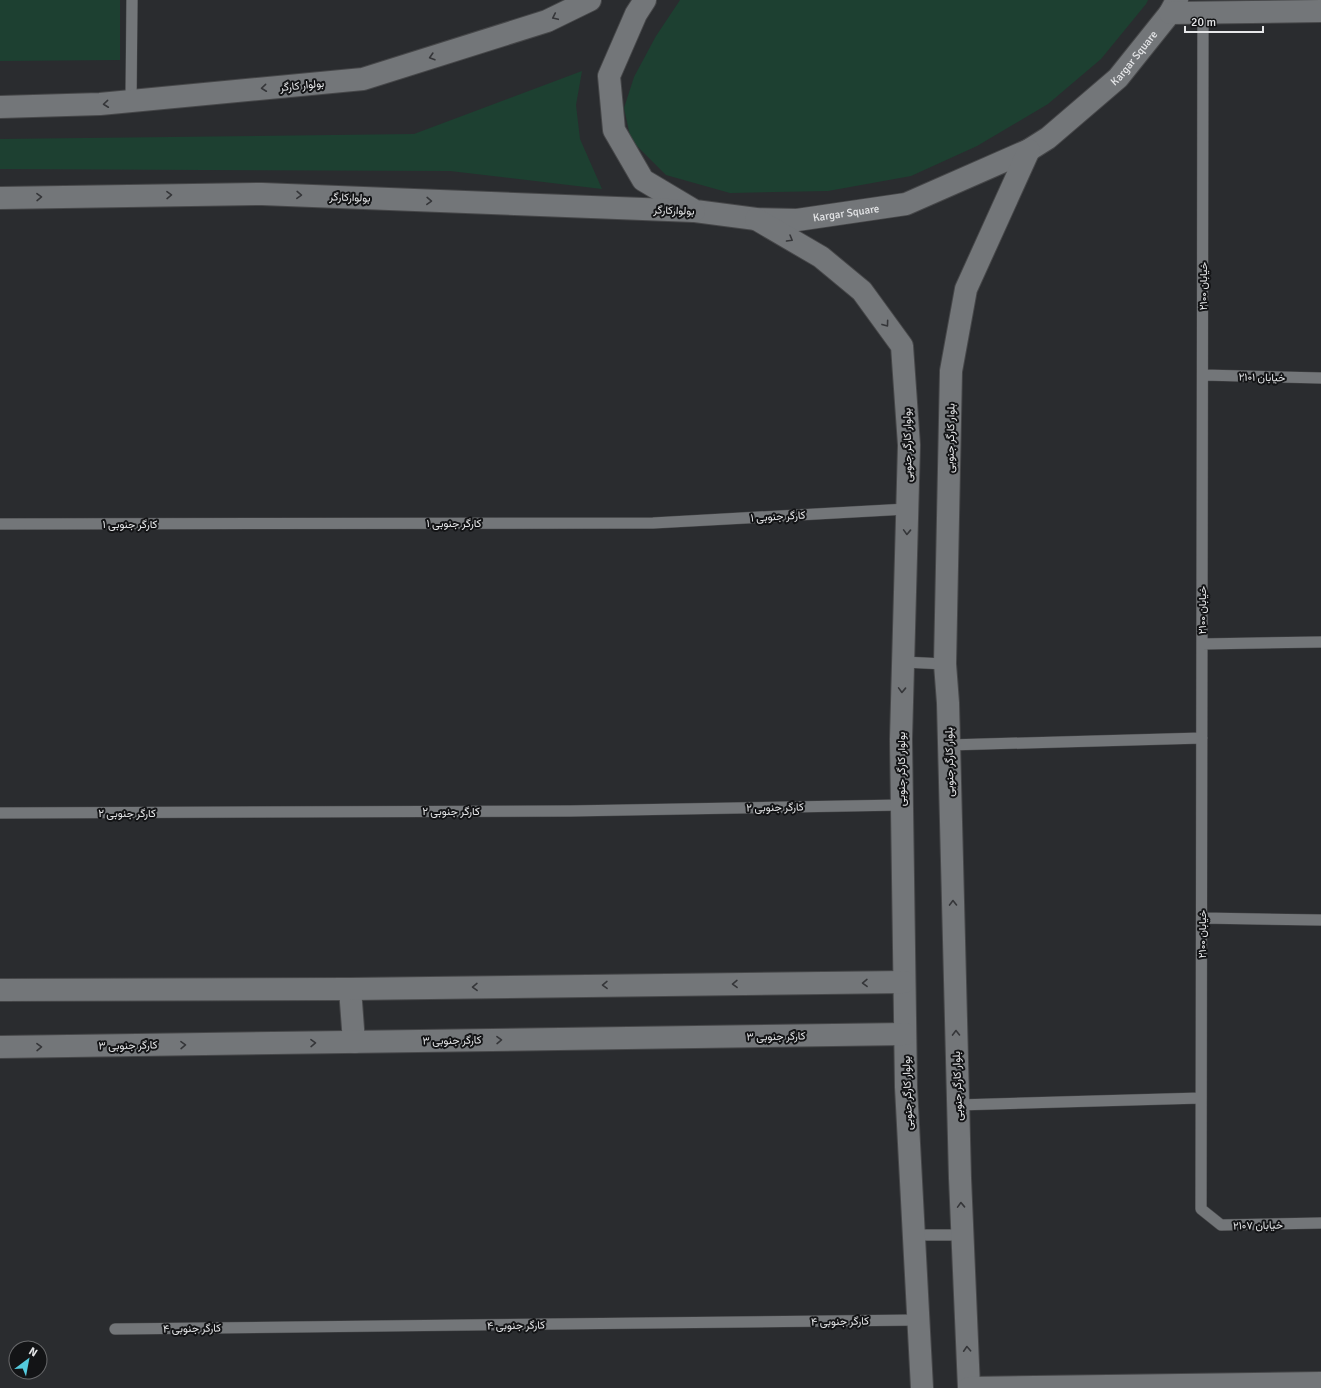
<svg xmlns="http://www.w3.org/2000/svg" width="1321" height="1388" font-family="Signika,Vazirmatn,sans-serif">
  <style>
    .green { fill: #1d4031 }
    .lines { fill: none; stroke-linecap: round; stroke-linejoin: round }
    .service-casing { stroke: #464749; stroke-width: 12 }
    .tertiary-casing { stroke: #464749; stroke-width: 24 }
    .service { stroke: #737679; stroke-width: 11 }
    .tertiary { stroke: #737679; stroke-width: 22 }
    .oneway { stroke: #353639 }
    .labels { text-anchor: middle; stroke-width: 4; stroke-linejoin: round; paint-order: stroke }
    .street-label { font-size: 11px; fill: #e6e7e9; stroke: #131416 }
  </style>
  <rect width="100%" height="100%" fill="#2a2c2f"/>
  <path class="green" d="M0 0H120V60L0 61Z
    M680 0H1148L1146 4 1101 59 1048 104 977 146 911 176 828 191 730 193 666 175 631 140 624 108 634 77 656 36Z
    M582 71 576 105 580 139 602 189 450 171 0 169V139L414 134Z"/>
  <g class="lines">
    <g class="service-casing">
      <path id="service" d="M1203 12 1201 1209 1221 1225 1321 1223
        M131 101 132 0
        M1203 375 1321 378
        M0 524 653 523 907 509
        M1202 644 1321 642
        M903 662 945 664
        M949 745 1202 738
        M0 813 570 811 902 805
        M1202 918 1321 920
        M958 1105 1201 1098
        M913 1235H962
        M115 1329 918 1320"/>
    </g>
    <g class="tertiary-casing">
      <g id="tertiary">
        <path id="s1" d="M645 0 636 14 609 76 614 130 643 180 695 211 756 219 797 220 906 204 1029 150 1048 138 1118 78 1170 13 1177 0"/>
        <path d="M1170 13 1321 11"/>
        <path d="M0 107 100 104 363 79 547 21 590 0"/>
        <path d="M0 198 262 194 694 211"/>
        <path d="M756 219 821 257 862 291 902 346 909 445 901 739 906 1087 922 1388"/>
        <path d="M350 989 354 1042"/>
        <path d="M0 990 350 989 904 982"/>
        <path d="M0 1047 905 1034"/>
        <path d="M969 1388 960 1178 948 703 945 664 951 371 966 289 1029 150"/>
        <path d="M969 1388 1321 1383"/>
      </g>
    </g>
    <use href="#service" class="service"/>
    <use href="#tertiary" class="tertiary"/>
  </g>
  <defs><path id="oneway-chevron" d="M-2-3.5L2.5 0L-2 3.5" fill="none" stroke-width="1.6" stroke-linecap="round" stroke-linejoin="round"/></defs>
  <g class="oneway">
    <use href="#oneway-chevron" transform="translate(555 17) rotate(155)"/>
    <use href="#oneway-chevron" transform="translate(432 57) rotate(163)"/>
    <use href="#oneway-chevron" transform="translate(264 88) rotate(174)"/>
    <use href="#oneway-chevron" transform="translate(106 104) rotate(174)"/>
    <use href="#oneway-chevron" transform="translate(169 195) rotate(-1)"/>
    <use href="#oneway-chevron" transform="translate(299 195) rotate(2)"/>
    <use href="#oneway-chevron" transform="translate(39 197) rotate(-1)"/>
    <use href="#oneway-chevron" transform="translate(429 201) rotate(2)"/>
    <use href="#oneway-chevron" transform="translate(790 239) rotate(30)"/>
    <use href="#oneway-chevron" transform="translate(886 324) rotate(54)"/>
    <use href="#oneway-chevron" transform="translate(907 532) rotate(92)"/>
    <use href="#oneway-chevron" transform="translate(902 690) rotate(92)"/>
    <use href="#oneway-chevron" transform="translate(953 903) rotate(-91)"/>
    <use href="#oneway-chevron" transform="translate(865 983) rotate(179)"/>
    <use href="#oneway-chevron" transform="translate(735 984) rotate(179)"/>
    <use href="#oneway-chevron" transform="translate(605 985) rotate(179)"/>
    <use href="#oneway-chevron" transform="translate(475 987) rotate(179)"/>
    <use href="#oneway-chevron" transform="translate(956 1033) rotate(-91)"/>
    <use href="#oneway-chevron" transform="translate(499 1040) rotate(-1)"/>
    <use href="#oneway-chevron" transform="translate(313 1043) rotate(-1)"/>
    <use href="#oneway-chevron" transform="translate(183 1045) rotate(-1)"/>
    <use href="#oneway-chevron" transform="translate(39 1047) rotate(-1)"/>
    <use href="#oneway-chevron" transform="translate(961 1205) rotate(-92)"/>
    <use href="#oneway-chevron" transform="translate(967 1349) rotate(-93)"/>
  </g>
  <g class="labels">
    <g class="street-label">
      <text dy="4" stroke="none"><textPath href="#s1" startOffset="744">Kargar Square</textPath></text>
      <text transform="translate(302 85) rotate(-6)" y="4">بولوار کارگر</text>
      <text transform="translate(350 197) rotate(2)" y="4">بولوارکارگر</text>
      <text transform="translate(674 210) rotate(2)" y="4">بولوارکارگر</text>
      <text dy="4" stroke="none"><textPath href="#s1" startOffset="409">Kargar Square</textPath></text>
      <text transform="translate(1203 286) rotate(-90)" y="4">خیابان ۲۱۰۰</text>
      <text transform="translate(1262 377) rotate(1)" y="4">خیابان ۲۱۰۱</text>
      <text transform="translate(950 438) rotate(-89)" y="4">بلوار کارگر جنوبی</text>
      <text transform="translate(907 445) rotate(-91)" y="4">بولوار کارگر جنوبی</text>
      <text transform="translate(778 516) rotate(-3)" y="4">کارگر جنوبی ۱</text>
      <text x="454" y="527">کارگر جنوبی ۱</text>
      <text x="130" y="528">کارگر جنوبی ۱</text>
      <text transform="translate(1202 610) rotate(-90)" y="4">خیابان ۲۱۰۰</text>
      <text transform="translate(949 762) rotate(-91)" y="4">بلوار کارگر جنوبی</text>
      <text transform="translate(901 769) rotate(-90)" y="4">بولوار کارگر جنوبی</text>
      <text transform="translate(775 807) rotate(-1)" y="4">کارگر جنوبی ۲</text>
      <text x="451" y="815">کارگر جنوبی ۲</text>
      <text x="127" y="817">کارگر جنوبی ۲</text>
      <text transform="translate(1202 934) rotate(-90)" y="4">خیابان ۲۱۰۰</text>
      <text transform="translate(776 1036) rotate(-1)" y="4">کارگر جنوبی ۳</text>
      <text transform="translate(452 1040) rotate(-1)" y="4">کارگر جنوبی ۳</text>
      <text transform="translate(128 1045) rotate(-1)" y="4">کارگر جنوبی ۳</text>
      <text transform="translate(957 1086) rotate(-92)" y="4">بلوار کارگر جنوبی</text>
      <text transform="translate(907 1093) rotate(-92)" y="4">بولوار کارگر جنوبی</text>
      <text transform="translate(1258 1225) rotate(-1)" y="4">خیابان ۲۱۰۷</text>
      <text transform="translate(840 1321) rotate(-1)" y="4">کارگر جنوبی ۴</text>
      <text transform="translate(516 1325) rotate(-1)" y="4">کارگر جنوبی ۴</text>
      <text transform="translate(192 1328) rotate(-1)" y="4">کارگر جنوبی ۴</text>
    </g>
  </g>
  <g transform="translate(28 1360) rotate(32)"><circle r="19" fill="#131416" stroke="#67686a"/>
  <path d="M0-3L7 15L0 10L-7 15Z" fill="#54cadd"/>
  <text y="-6" font-size="11" font-weight="bold" text-anchor="middle" fill="#e6e7e9">N</text>
  </g>
  <path d="M1185 26v6h78v-6" fill="none" stroke="#e6e7e9" stroke-width="2"/>
  <text x="1191" y="26" font-size="12" fill="#e6e7e9" stroke="#131416" stroke-width="3" paint-order="stroke">20 m</text>
</svg>
